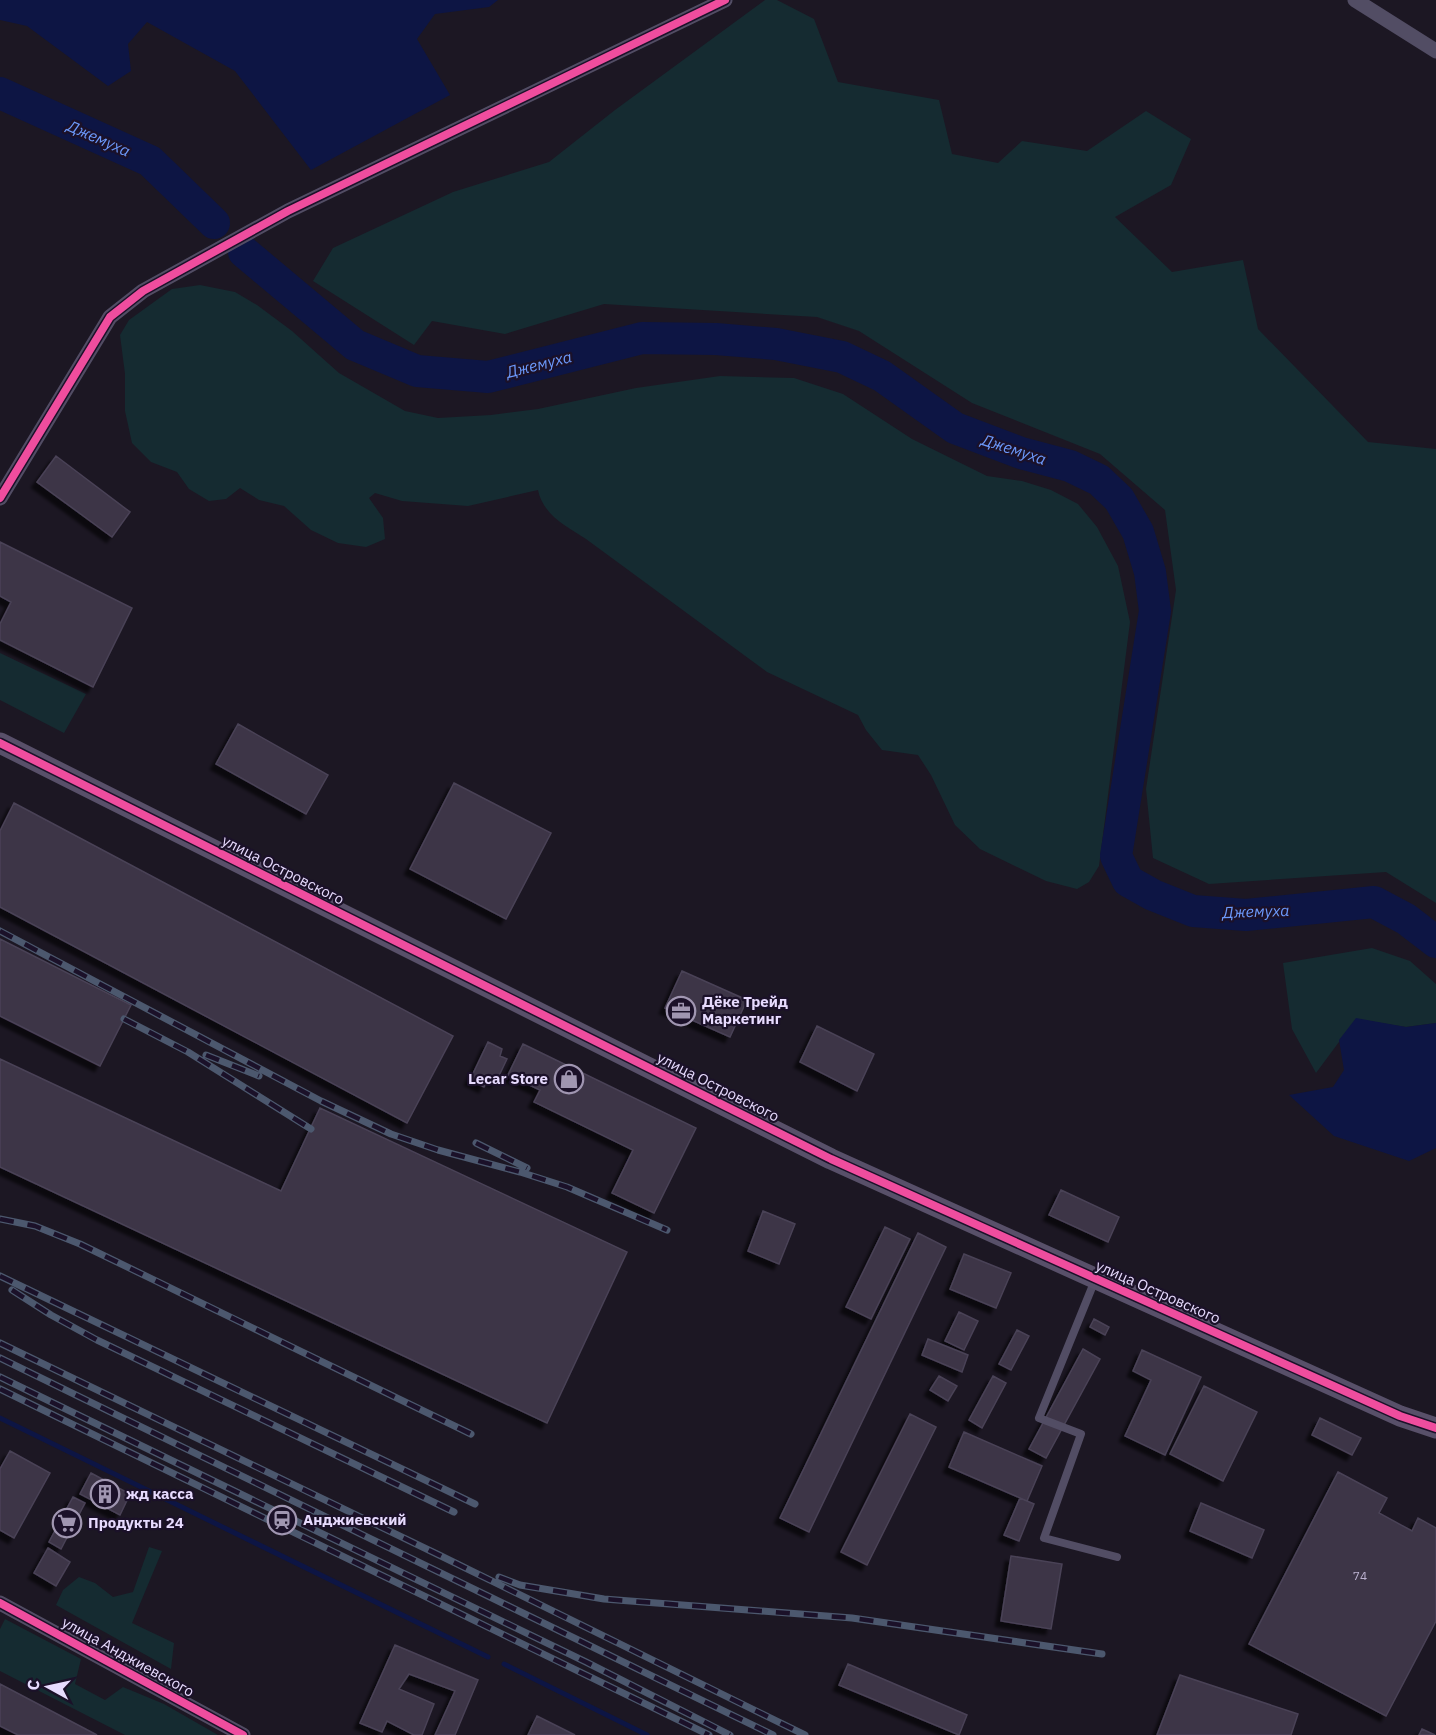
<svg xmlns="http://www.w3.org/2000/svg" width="1436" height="1735" font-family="'IBM Plex Sans',sans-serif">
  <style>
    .green { fill: #152b31 }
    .water { fill: #0d1544 }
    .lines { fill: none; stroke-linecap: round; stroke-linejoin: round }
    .stream { stroke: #0d1544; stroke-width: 5 }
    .river { stroke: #0d1544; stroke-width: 32 }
    .building { fill: #3c3546; stroke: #4a4257; stroke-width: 1.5; filter: url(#shadow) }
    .lane { stroke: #524d64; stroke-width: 8 }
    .street { stroke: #524d64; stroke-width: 15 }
    .secondary { stroke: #585069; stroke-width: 21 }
    .rail-casing { stroke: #4c586e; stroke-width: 7 }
    .rail { stroke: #1b1129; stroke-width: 4.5; stroke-dasharray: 14; stroke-linecap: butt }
    .cycleway-casing { stroke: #1b1129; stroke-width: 11 }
    .cycleway { stroke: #ef4d9e; stroke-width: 8 }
    .labels { text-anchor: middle; stroke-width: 4.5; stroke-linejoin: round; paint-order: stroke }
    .number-label { font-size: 12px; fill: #bcb2d0 }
    .street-label { font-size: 15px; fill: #e7dbfe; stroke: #1b1129 }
    .poi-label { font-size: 15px; font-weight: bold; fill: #e7dbfe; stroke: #1b1129; text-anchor: start }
    .water-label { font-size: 16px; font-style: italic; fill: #6c99fb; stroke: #1b1129 }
  </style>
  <defs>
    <filter id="shadow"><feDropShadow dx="-5.5" dy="5.5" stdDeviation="1.5" flood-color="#0009"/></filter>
  </defs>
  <rect width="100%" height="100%" fill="#1c1723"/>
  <path class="green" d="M765 0H777L814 19 838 82 939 100 952 154 998 163 1022 141 1087 151 1146 111 1191 139 1171 185 1115 217 1172 272 1243 260 1258 329 1368 442 1436 449V903L1386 872 1209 884 1153 858 1146 789 1176 590 1165 510 1100 454 972 403 859 331 817 317 604 304 505 334 432 321 414 345 313 281 333 248 453 192 549 162 615 110Z
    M200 285 235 292 257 305 292 331 339 373 405 411 438 418 491 415 538 409 636 388 720 376 794 378 843 394 912 439 987 476 1022 481 1051 490 1078 504 1097 527 1118 566 1130 622 1099 866 1089 882 1077 889 1046 881 980 849 955 825 931 775 918 755 882 750 866 730 858 715 767 672 586 539C566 526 543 515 538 490L468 506 402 501 375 493 369 498 383 518 385 539 366 547 338 543 311 530 284 506 259 500 240 488 226 499 209 501 189 489 177 472 151 462 132 443 125 411V374L120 335 129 320 172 289Z
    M0 653 86 694 64 733 0 700Z
    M1372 948 1410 961 1436 984V1023L1406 1027 1356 1019 1316 1073 1292 1029 1283 963Z
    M149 1547 162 1551 132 1623 174 1643 171 1669 56 1605 63 1590 79 1577 95 1583 113 1597 133 1592Z
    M5 1619 81 1659 75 1684 105 1700 123 1687 164 1704 218 1735H125L0 1671V1629Z"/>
  <path class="water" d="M0 0H498L489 7 435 14 417 39 450 95 311 170 235 71 147 22 128 44 131 71 108 86 27 26 0 20Z
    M1356 1018 1406 1027 1436 1023V1148L1409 1161 1334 1136 1289 1095 1333 1087 1344 1070 1339 1040Z"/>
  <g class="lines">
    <path class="stream" d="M0 1418 488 1657
      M504 1664 647 1735"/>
    <path class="river" d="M0 93 150 161 214 223
      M244 252 355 345 417 371 488 377 642 338 716 339 776 344 842 357 882 376 955 428 1021 453 1070 466 1099 480 1119 499 1138 532 1150 572 1155 611 1116 856 1128 881 1153 895 1193 911 1246 915 1374 902 1406 919 1436 942"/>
  </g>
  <path class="building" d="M56 456 130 512 112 537 37 482Z
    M0 542 132 608 93 687 0 640V624L11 602 0 596Z
    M238 724 328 775 306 814 216 764Z
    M454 783 551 833 506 919 410 869Z
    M14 803 453 1036 407 1123 0 907V831Z
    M0 939 131 1005 100 1066 0 1016Z
    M682 971 747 1000 730 1037 665 1008Z
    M817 1026 874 1054 857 1091 800 1062Z
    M488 1042 502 1049 500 1056 507 1059 496 1082 489 1078 484 1087 470 1080Z
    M523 1044 696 1128 654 1213 612 1193 633 1150 534 1102 540 1090 508 1075Z
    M0 1059 281 1191 320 1108 627 1252 547 1423 0 1167Z
    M1061 1190 1119 1217 1108 1242 1049 1215Z
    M763 1211 795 1224 779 1264 748 1251Z
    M885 1227 910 1239 871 1319 846 1307Z
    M918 1233 946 1247 809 1532 780 1518Z
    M964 1254 1011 1273 996 1308 950 1289Z
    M959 1312 978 1321 964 1350 945 1341Z
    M1094 1319 1109 1327 1105 1335 1090 1327Z
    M1017 1330 1029 1336 1011 1370 999 1364Z
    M928 1339 968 1355 962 1372 922 1355Z
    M1083 1349 1100 1359 1046 1458 1029 1449Z
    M1142 1350 1201 1377 1165 1455 1125 1436 1151 1380 1133 1371Z
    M939 1376 957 1386 948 1401 930 1390Z
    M993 1376 1006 1383 982 1428 969 1420Z
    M1204 1386 1257 1412 1223 1481 1170 1454Z
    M910 1414 936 1427 867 1565 841 1552Z
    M1320 1418 1361 1438 1352 1455 1312 1435Z
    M964 1432 1042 1466 1027 1501 949 1467Z
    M10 1451 50 1473 14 1538 0 1530V1469Z
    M1338 1472 1387 1498 1379 1513 1412 1531 1418 1518 1436 1528V1621L1386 1716 1249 1644Z
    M91 1473 130 1494 120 1515 80 1494Z
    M73 1497 85 1503 61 1549 49 1542Z
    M1020 1498 1034 1504 1019 1541 1004 1535Z
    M1201 1503 1264 1530 1252 1558 1190 1531Z
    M48 1548 70 1562 56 1586 34 1573Z
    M1011 1556 1062 1564 1051 1629 1001 1621Z
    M395 1645 478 1680 455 1735H435L455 1691 409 1674 399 1689 434 1704 422 1735H414L387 1721 382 1732 360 1723Z
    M848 1664 967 1715 959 1735 839 1685Z
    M1180 1675 1298 1714 1291 1735H1157Z
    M0 1684 97 1735H18L0 1726Z
    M537 1716 575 1735H528Z
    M1422 1729 1435 1735H1419Z"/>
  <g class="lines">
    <path class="lane" d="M1095 1280 1039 1418 1081 1434 1044 1538 1117 1557"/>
    <path class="street" d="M1355 0 1436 51
      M0 498 110 317 143 291 288 211 725 0
      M0 1603 243 1735"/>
    <path class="secondary" d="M0 743 831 1159 1400 1416 1436 1428"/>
    <g class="rail-casing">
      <path id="rail" d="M0 931 321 1101 391 1134 438 1150 520 1172 567 1187 667 1230
        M124 1019 188 1052 311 1129
        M206 1055 259 1076
        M476 1143 527 1168
        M0 1219 35 1226 80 1244 471 1434
        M0 1276 475 1504
        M12 1290 51 1315 97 1340 454 1512
        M0 1343 439 1555 805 1735
        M0 1358 773 1735
        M0 1377 586 1662 730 1735
        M0 1389 709 1735
        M499 1577 520 1585 604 1599 852 1618 1102 1654"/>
    </g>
    <use href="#rail" class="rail"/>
    <g class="cycleway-casing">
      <path id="cycleway" d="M0 498 110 317 143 291 288 211 725 0
        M0 743 831 1159 1400 1416 1436 1428
        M0 1603 243 1735"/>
    </g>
    <use href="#cycleway" class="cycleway"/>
  </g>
  <defs>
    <g id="office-ring" transform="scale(1.5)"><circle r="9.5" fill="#1b1129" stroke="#a096b1" stroke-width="1.5"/><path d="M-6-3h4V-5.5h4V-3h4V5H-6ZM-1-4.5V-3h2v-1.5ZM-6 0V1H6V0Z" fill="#a096b1"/></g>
    <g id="shop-ring" transform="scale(1.5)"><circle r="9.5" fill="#1b1129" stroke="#a096b1" stroke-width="1.5"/><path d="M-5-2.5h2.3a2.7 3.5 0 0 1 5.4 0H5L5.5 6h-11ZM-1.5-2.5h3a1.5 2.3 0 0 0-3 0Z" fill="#a096b1"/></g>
    <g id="building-ring" transform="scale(1.5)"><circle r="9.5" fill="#1b1129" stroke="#a096b1" stroke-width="1.5"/><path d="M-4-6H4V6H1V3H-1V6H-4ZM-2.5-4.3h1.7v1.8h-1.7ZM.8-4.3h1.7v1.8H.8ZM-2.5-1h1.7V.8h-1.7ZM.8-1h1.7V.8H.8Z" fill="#a096b1"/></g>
    <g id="station-ring" transform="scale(1.5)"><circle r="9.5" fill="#1b1129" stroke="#a096b1" stroke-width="1.5"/><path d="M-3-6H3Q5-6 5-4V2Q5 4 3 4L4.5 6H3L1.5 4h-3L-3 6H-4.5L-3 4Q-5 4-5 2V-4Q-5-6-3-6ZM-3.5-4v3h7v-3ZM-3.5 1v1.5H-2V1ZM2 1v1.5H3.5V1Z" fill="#a096b1"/></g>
    <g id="supermarket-ring" transform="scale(1.5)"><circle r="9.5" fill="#1b1129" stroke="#a096b1" stroke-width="1.5"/><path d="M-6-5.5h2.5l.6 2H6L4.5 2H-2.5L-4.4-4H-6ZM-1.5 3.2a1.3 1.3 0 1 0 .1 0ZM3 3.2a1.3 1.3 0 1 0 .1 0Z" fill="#a096b1"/></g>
  </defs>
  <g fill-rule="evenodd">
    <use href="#office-ring" x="681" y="1011"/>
    <use href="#shop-ring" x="569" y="1079"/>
    <use href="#building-ring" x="105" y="1494"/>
    <use href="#station-ring" x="282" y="1520"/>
    <use href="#supermarket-ring" x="67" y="1523"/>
  </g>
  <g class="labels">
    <g class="number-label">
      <text x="1360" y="1580">74</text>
    </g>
    <g class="street-label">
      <text transform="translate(283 870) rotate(27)" y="5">улица Островского</text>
      <text transform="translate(718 1087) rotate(27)" y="5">улица Островского</text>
      <text transform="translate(1158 1292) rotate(24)" y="5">улица Островского</text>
      <text transform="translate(128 1657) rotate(29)" y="5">улица Анджиевского</text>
    </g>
    <g class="poi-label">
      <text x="702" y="1007">Дёке Трейд<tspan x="702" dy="17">Маркетинг</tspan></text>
      <text x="548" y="1084" text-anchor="end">Lecar Store</text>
      <text x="126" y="1499">жд касса</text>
      <text x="303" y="1525">Анджиевский</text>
      <text x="88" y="1528">Продукты 24</text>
    </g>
    <g class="water-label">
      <text transform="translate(99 138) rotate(24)" y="6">Джемуха</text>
      <text transform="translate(539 364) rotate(-14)" y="6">Джемуха</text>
      <text transform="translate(1014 449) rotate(18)" y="6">Джемуха</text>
      <text transform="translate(1256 911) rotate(-2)" y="6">Джемуха</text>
    </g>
  </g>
  <g transform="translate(48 1687) rotate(278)" stroke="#1b1129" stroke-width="4.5" paint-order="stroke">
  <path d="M0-4.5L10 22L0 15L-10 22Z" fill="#e7dbfe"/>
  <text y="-9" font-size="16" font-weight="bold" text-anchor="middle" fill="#e7dbfe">С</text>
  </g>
</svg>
